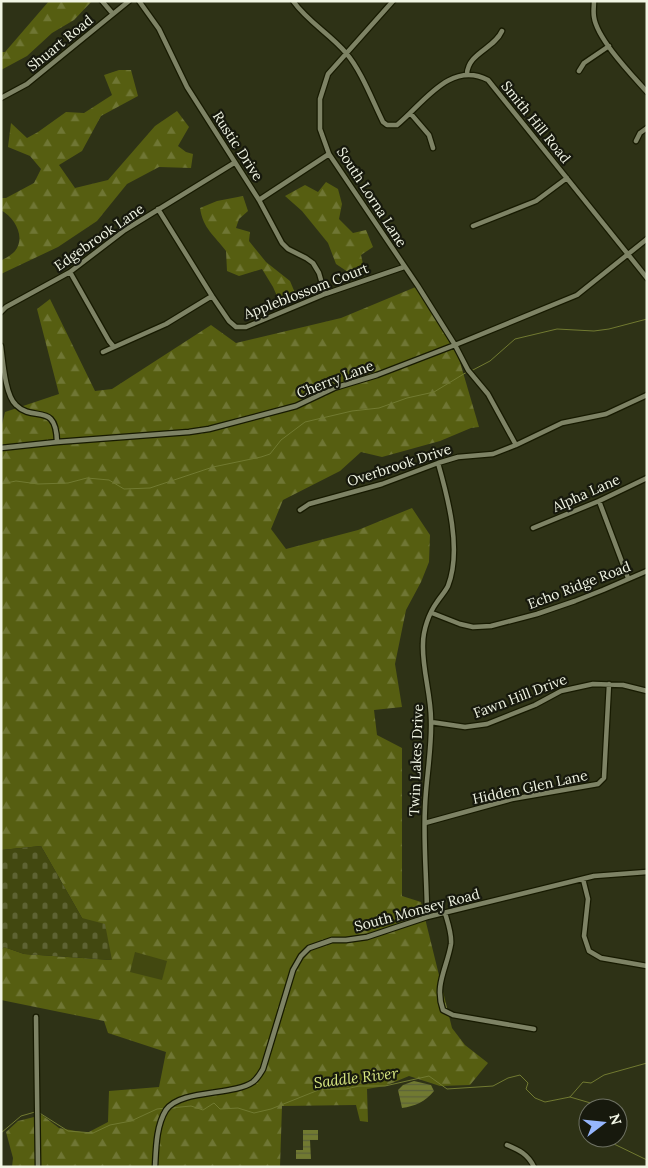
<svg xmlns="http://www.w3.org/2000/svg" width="648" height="1168" font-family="Lora,serif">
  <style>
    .forest { fill: url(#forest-firs) }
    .cemetery { fill: url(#cemetery-stones) }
    .pitch { fill: #424810 }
    .water { fill: url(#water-rules) }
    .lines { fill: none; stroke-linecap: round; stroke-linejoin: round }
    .stream { stroke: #717a31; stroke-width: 1 }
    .minor-casing { stroke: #171a01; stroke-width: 7 }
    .minor { stroke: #7e8365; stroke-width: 4.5 }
    .labels { text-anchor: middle; stroke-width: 4.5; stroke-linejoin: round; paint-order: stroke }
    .street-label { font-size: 14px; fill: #f1f5e4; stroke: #17190d }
    .water-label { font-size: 15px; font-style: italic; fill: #d9e882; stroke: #17190d }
  </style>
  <defs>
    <pattern id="forest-firs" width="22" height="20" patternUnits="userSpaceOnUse" patternTransform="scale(1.25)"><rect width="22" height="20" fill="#565e11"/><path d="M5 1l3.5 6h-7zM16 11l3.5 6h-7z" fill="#6f7634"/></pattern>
    <pattern id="cemetery-stones" width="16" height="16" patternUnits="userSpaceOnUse" patternTransform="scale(1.25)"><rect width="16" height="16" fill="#424810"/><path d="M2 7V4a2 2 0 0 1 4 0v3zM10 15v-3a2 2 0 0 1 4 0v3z" fill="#5e6333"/></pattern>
    <pattern id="water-rules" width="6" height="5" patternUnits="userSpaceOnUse" patternTransform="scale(1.25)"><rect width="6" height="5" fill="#717a31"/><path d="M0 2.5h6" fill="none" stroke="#5c623a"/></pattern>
  </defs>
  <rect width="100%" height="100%" fill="#2e3216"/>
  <path class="forest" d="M49 1H92L74 20 52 33 27 56 1 70V52H5Z
    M119 70H131L138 96 101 116 82 151 59 165 75 188 108 180 155 126 177 111 189 127 178 146 186 152 193 154 191 168 159 167 127 184 97 221 58 247 1 274V261C5 258 12 255 15 251 26 237 15 218 1 210V198H6L34 183 41 169 30 156 8 147 11 123 27 138 38 132 66 112 84 113 112 95 104 75Z
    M326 182 338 189 342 204 339 219 353 233 366 230 373 247 361 255 365 273 351 274 336 264 328 243 302 211 285 196 305 185 318 192Z
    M243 196 248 211 239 219 236 228 250 232 249 241 266 262 290 281 298 300 292 303 281 305 273 287 262 269 239 276 227 271 226 251C215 236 203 229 200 208L217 201Z
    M418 286 455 345 479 427 471 428 440 441 382 457 361 452 340 471 283 500 271 529 286 549 358 530 412 508 430 535 429 562 421 582 406 610 395 664 402 707 374 710 377 735 402 748V896L421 902 452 1028 465 1045 488 1063 470 1085 440 1086 409 1076 385 1086 367 1089 368 1122 360 1121 356 1105 282 1106 280 1167H12L13 1158 6 1132 18 1121 42 1115 59 1128 87 1133 108 1122 109 1091 159 1087 166 1052 108 1033 104 1021 1 1000V950L4 947 24 954 111 960 82 918 41 846 1 850V429L5 412 59 394 37 309 50 299 95 391 112 389 211 325 236 343 341 318Z"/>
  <path class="cemetery" d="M41 846 82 918 105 924 112 960 24 954 4 947 1 950V850Z"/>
  <path class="pitch" d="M135 952 167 961 162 980 130 972Z"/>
  <path class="water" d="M414 1081 431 1085 434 1091C425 1102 415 1106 402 1108L398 1090 403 1085Z
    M303 1130H318V1140H310L311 1159H296V1150H303Z"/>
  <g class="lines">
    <path class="stream" d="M471 371 490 361 515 339 557 329 594 331 609 329 647 319
      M1 484 16 481 38 484 68 483 87 478 109 480 124 489 150 488 213 467 261 457 270 454 281 440 305 422 352 411 379 408 407 398 434 392 467 372
      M570 1097 594 1104 595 1108
      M170 1108 191 1106 203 1110 214 1103 220 1109 238 1108 254 1113 271 1109 321 1089H346L359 1086H385L429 1076 447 1089 493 1086 508 1078 520 1075 528 1083 526 1089 535 1098 545 1102 570 1097 583 1082 591 1083 604 1075 647 1063
      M38 1112 68 1131 93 1133 110 1125 131 1121 157 1109 166 1108
      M1 1133 21 1116 35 1112
      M595 1138 598 1141 614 1144 647 1160"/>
    <g class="minor-casing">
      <path id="minor" d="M102 1 113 14
        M139 1 159 29 187 87 259 200 282 243 288 249 306 258 313 263 319 273 325 294
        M293 1C308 22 330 34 346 53 361 70 373 102 383 122L387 125H397C423 104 450 60 488 80L647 278
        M393 1 328 74 320 99V129L329 154 418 286 455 345 468 370 488 394 516 445
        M594 1C594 6 593 12 594 17 597 39 632 75 647 92
        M579 71 584 63 609 46
        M467 74C468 53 494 49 502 31
        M1 98 27 84 129 1
        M411 114 429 135 433 148
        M636 141 640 133 647 128
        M259 200 329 154
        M158 209 212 296 229 321 236 327H246L325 294 404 267
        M473 226 536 201 567 178
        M70 272 109 341 114 347
        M1 312 6 307 70 272 125 230 234 163
        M1 346C3 361 5 395 16 405 34 423 56 401 57 442
        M103 352 166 324 212 296
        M1 448 57 442 189 432 209 429 296 406 334 388 377 375 455 345 577 295 647 239
        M599 501 628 578
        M300 510 309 504 382 484 438 463 458 457 493 454 516 445 562 423 606 414 647 395
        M533 528 599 501 647 478
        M432 613 460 624 473 627 491 626 537 614 575 601 603 590 647 571
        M431 722 465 727 487 724 535 705 561 691 593 684 623 685 647 691
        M425 823 512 799 598 784 604 778 609 684
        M583 879 588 899 584 936 589 951 601 958 647 966
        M445 913C448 923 452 934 451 944 447 968 434 985 443 1010L453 1015 534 1029
        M427 917C427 881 423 844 425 807 426 778 432 749 431 720 431 694 422 669 423 644 423 630 429 613 437 602 441 596 445 592 448 586 462 550 448 498 438 463
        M36 1017 38 1167
        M507 1145C519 1150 528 1154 534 1167
        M155 1167C156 1149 156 1126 166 1110 180 1089 233 1096 253 1082 258 1078 260 1074 263 1069L293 970 301 956 309 948 332 940H346L367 937 427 917 594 876 647 872"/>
    </g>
    <use href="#minor" class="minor"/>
  </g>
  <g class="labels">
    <g class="street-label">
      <text transform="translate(60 43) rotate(-39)" y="5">Shuart Road</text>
      <text transform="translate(536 122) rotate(51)" y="5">Smith Hill Road</text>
      <text transform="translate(238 146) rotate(57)" y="5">Rustic Drive</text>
      <text transform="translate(372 197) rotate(57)" y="5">South Lorna Lane</text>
      <text transform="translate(99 237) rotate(-35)" y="5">Edgebrook Lane</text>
      <text transform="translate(306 291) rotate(-21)" y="5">Appleblossom Court</text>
      <text transform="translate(335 379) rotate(-21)" y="5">Cherry Lane</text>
      <text transform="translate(399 465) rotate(-18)" y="5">Overbrook Drive</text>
      <text transform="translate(586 493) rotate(-24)" y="5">Alpha Lane</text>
      <text transform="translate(579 585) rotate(-21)" y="5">Echo Ridge Road</text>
      <text transform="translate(520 696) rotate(-21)" y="5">Fawn Hill Drive</text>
      <text transform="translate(416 760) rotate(-88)" y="5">Twin Lakes Drive</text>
      <text transform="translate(530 787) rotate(-12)" y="5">Hidden Glen Lane</text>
      <text transform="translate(417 910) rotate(-15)" y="5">South Monsey Road</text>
    </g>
    <g class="water-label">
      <text transform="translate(356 1078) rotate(-7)" y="5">Saddle River</text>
    </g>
  </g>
  <rect width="648" height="1168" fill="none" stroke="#f1f5e4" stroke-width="5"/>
  <g transform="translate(603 1123) rotate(74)"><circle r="24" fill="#17190d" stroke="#6e7163"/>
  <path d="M0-4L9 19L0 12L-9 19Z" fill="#96b6fd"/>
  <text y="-8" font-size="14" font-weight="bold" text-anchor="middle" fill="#f1f5e4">N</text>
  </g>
</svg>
